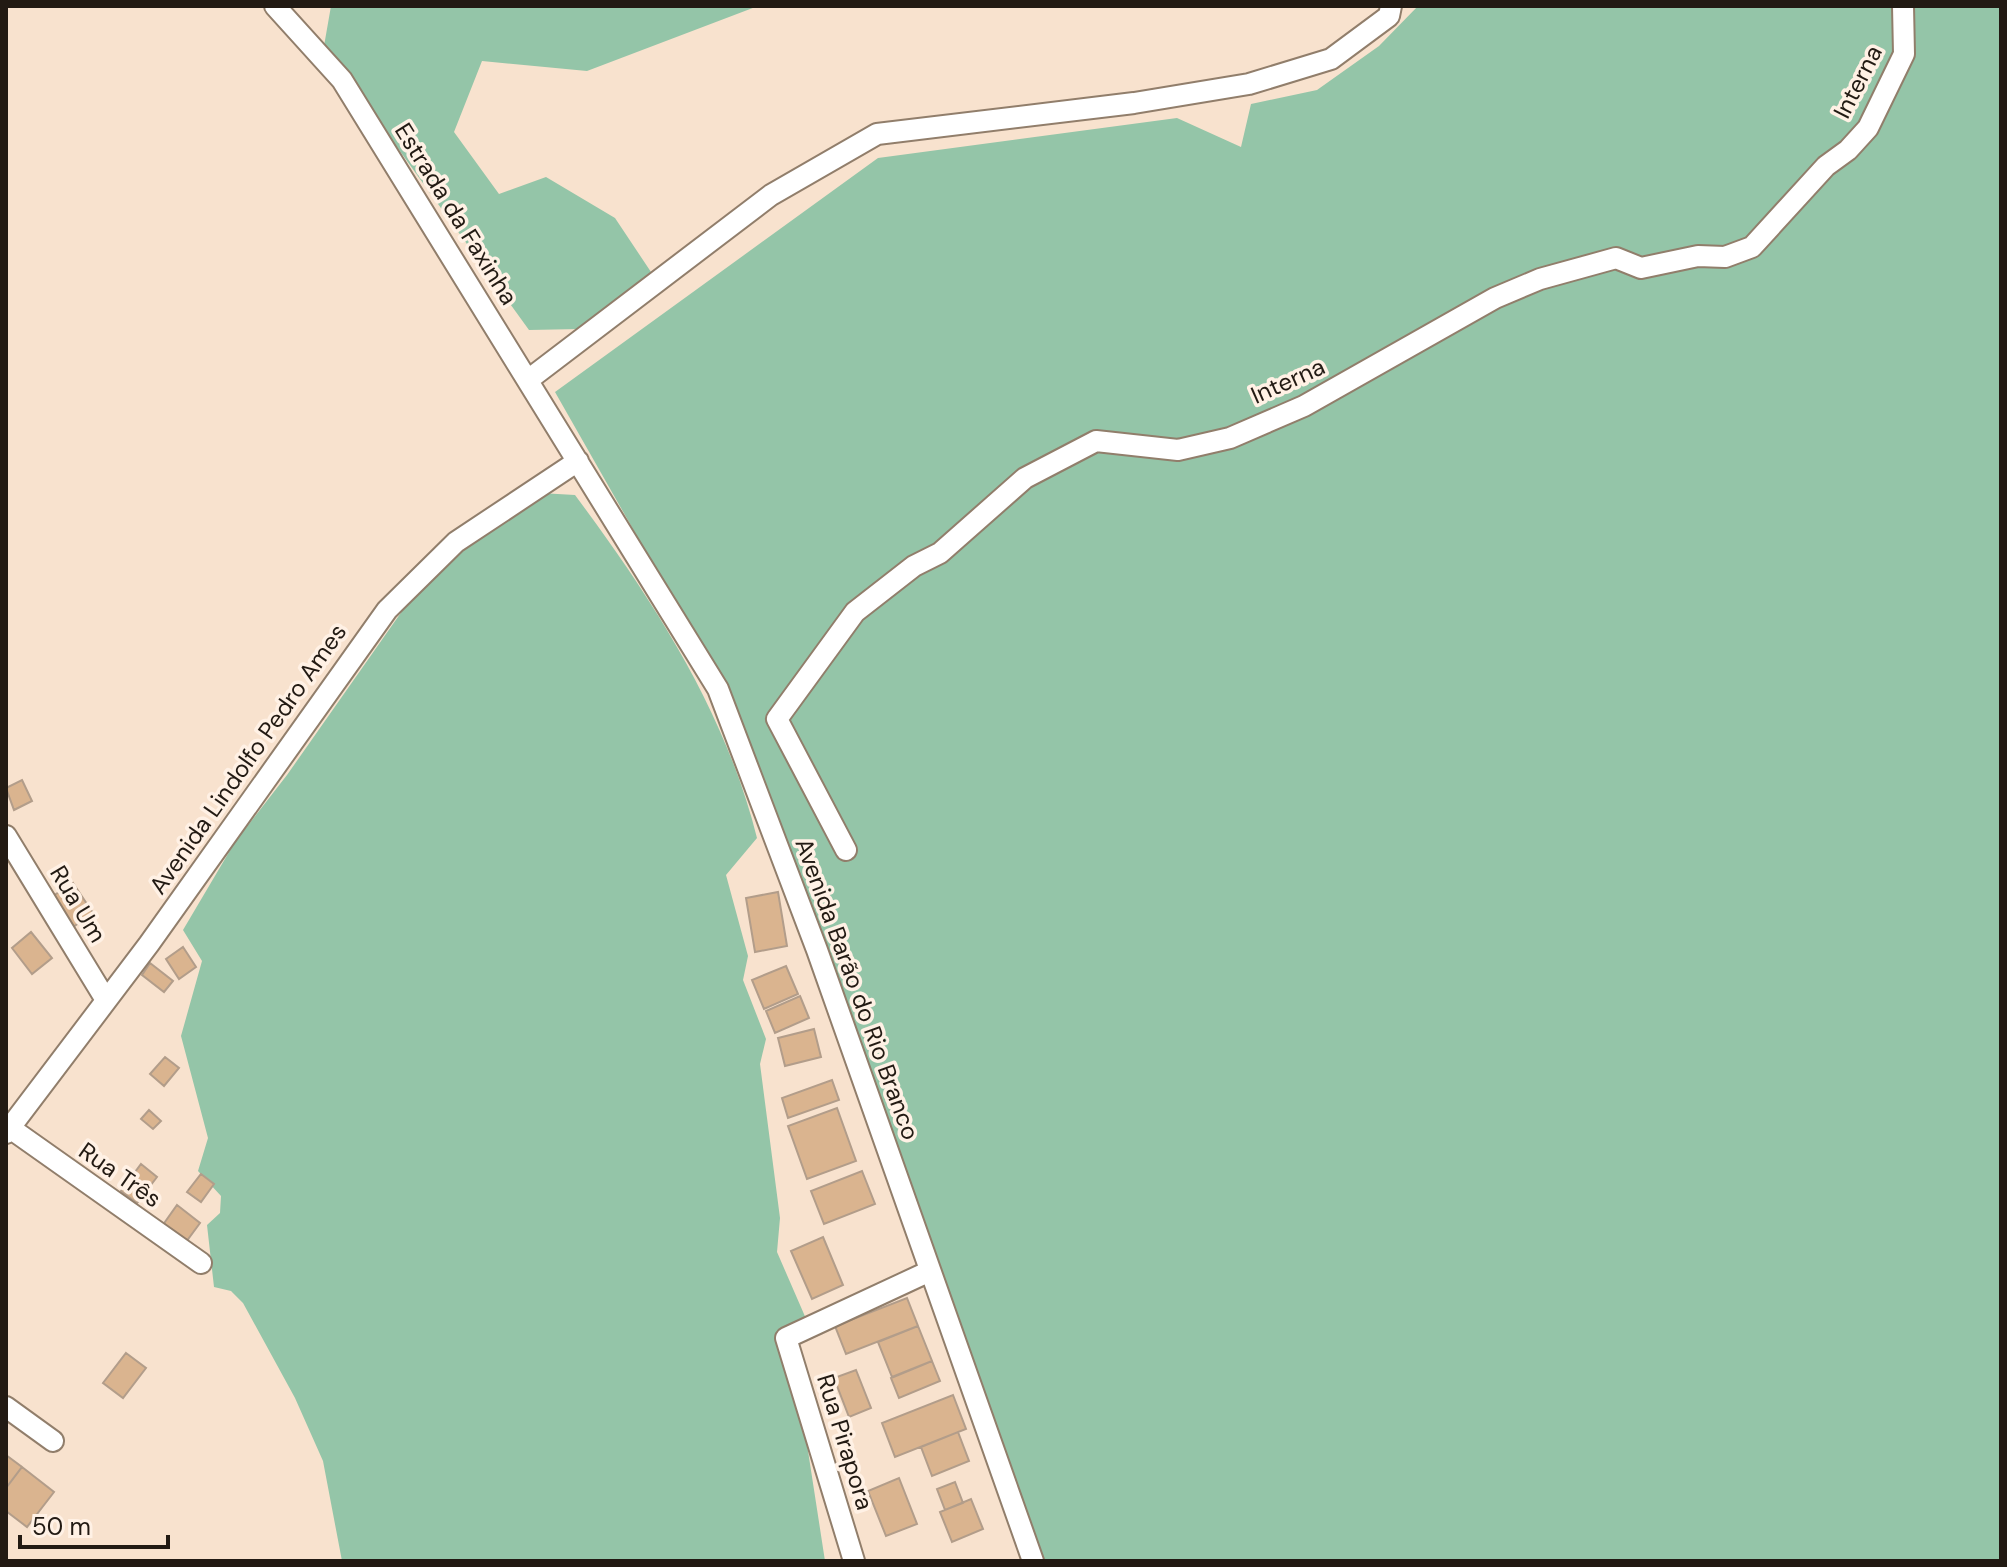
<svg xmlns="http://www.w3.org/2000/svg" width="2007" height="1567" font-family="'DM Sans',sans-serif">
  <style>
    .forest { fill: #94c5a8 }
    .building { fill: #dab48f; stroke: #b29d8a; stroke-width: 2 }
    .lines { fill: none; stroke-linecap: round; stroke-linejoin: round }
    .minor-casing { stroke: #917e6b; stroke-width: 24 }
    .minor { stroke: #fff; stroke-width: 20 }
    .labels { text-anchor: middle; stroke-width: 7; stroke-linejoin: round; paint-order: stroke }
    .street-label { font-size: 24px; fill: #221a13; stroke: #fff1e5 }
  </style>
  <rect width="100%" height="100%" fill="#f8e2ce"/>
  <path class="forest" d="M331 6H758L587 71 482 61 454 132 499 194 546 177 615 218 651 272 580 329 529 330 324 46Z
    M1418 6H2001V1561H1038L724 689 555 392 878 158 1177 118 1241 147 1251 104 1317 90 1379 46Z
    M540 493 575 495C653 600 725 710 757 838L726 875 748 956 743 980 766 1039 760 1064 780 1218 777 1252 807 1321 775 1337 802 1412 825 1561H342L323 1461 295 1398 243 1303 231 1291 214 1287 207 1225 220 1213 221 1196 198 1171 208 1138 181 1036 202 961 183 930 235 842 287 775 419 587 488 523Z"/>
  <path class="building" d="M22 780 32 801 14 810 6 788Z
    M73 883 93 913 73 927 53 896Z
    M778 892 787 946 755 952 746 898Z
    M31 932 52 958 32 974 12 948Z
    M183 947 196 967 179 979 166 959Z
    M150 963 173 981 164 992 142 975Z
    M786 966 798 994 764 1009 752 980Z
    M800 996 809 1018 775 1033 766 1011Z
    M814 1029 821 1057 785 1066 778 1038Z
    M165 1057 179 1068 164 1086 150 1074Z
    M832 1080 839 1100 788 1118 782 1098Z
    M837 1108 856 1161 807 1179 788 1126Z
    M149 1110 161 1121 153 1129 141 1119Z
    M141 1164 157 1177 137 1203 121 1191Z
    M862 1171 875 1204 824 1224 811 1191Z
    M201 1174 214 1184 201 1202 187 1192Z
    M177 1205 200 1223 183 1246 160 1229Z
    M823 1237 843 1285 812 1299 791 1251Z
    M907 1298 918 1326 846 1354 835 1326Z
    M918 1326 932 1361 892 1377 878 1342Z
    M126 1353 146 1368 123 1398 103 1383Z
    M932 1361 940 1381 899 1398 891 1378Z
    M856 1370 871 1408 849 1417 834 1378Z
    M953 1395 966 1429 895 1457 882 1423Z
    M958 1432 969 1461 932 1476 921 1447Z
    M6 1455 22 1467 6 1488Z
    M22 1467 54 1492 27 1527 6 1511V1488Z
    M899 1478 917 1524 886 1536 868 1491Z
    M955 1482 963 1503 945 1510 937 1489Z
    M971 1499 983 1529 952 1542 940 1512Z"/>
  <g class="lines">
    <g class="minor-casing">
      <path id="minor" d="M275 6 342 80 718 689 817 950 1033 1561
        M528 380 771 195 877 134 1134 103 1249 84 1331 59 1389 16 1391 6
        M6 836 106 1000
        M846 850 777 719 855 612 914 566 940 553 1025 478 1096 441 1178 450 1230 438 1304 406 1495 298 1540 279 1616 258 1641 268 1698 256 1725 257 1752 247 1826 166 1848 150 1868 128 1904 54 1903 6
        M10 1128 201 1263
        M6 1133 149 944 387 610 456 542 578 461
        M6 1407 53 1441
        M854 1561 786 1338 930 1271"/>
    </g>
    <use href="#minor" class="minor"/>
  </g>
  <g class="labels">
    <g class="street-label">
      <text transform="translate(1858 82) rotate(-63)" y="8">Interna</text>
      <text transform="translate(456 214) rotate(58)" y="8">Estrada da Faxinha</text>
      <text transform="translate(1288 381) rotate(-24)" y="8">Interna</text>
      <text transform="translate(248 759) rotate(-55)" y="8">Avenida Lindolfo Pedro Ames</text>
      <text transform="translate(78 904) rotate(59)" y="8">Rua Um</text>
      <text transform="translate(857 989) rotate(70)" y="8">Avenida Barão do Rio Branco</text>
      <text transform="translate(120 1175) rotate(35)" y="8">Rua Três</text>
      <text transform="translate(845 1442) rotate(73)" y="8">Rua Pirapora</text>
    </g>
  </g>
  <rect width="2007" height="1567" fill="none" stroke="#221a13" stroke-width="16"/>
  <path d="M20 1535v12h148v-12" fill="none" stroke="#221a13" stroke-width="4"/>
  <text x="32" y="1535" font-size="24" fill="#221a13" stroke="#fff1e5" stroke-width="6" paint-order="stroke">50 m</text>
</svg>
